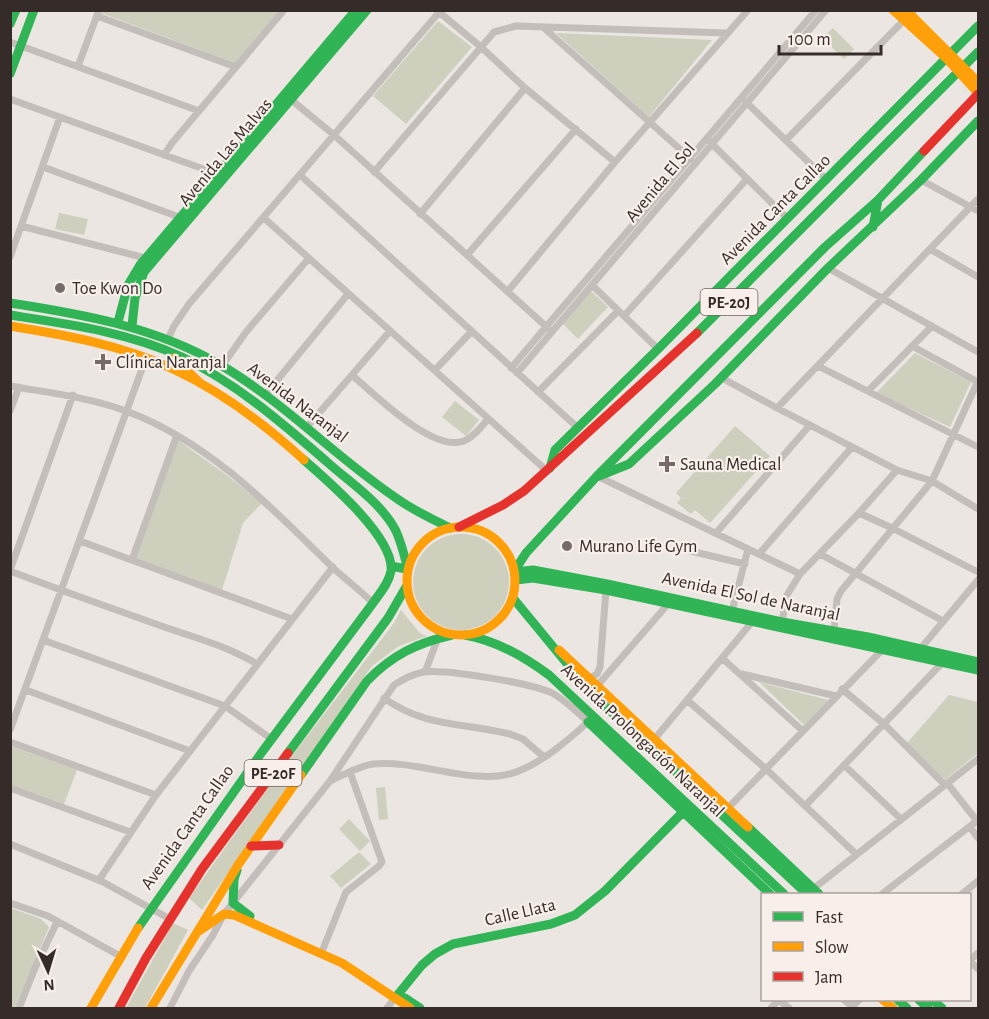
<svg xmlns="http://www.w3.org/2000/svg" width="989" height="1019" font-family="'Alegreya Sans',sans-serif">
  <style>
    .green { fill: #cecfbd }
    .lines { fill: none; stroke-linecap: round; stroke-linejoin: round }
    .street { stroke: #c4bebb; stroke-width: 7 }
    .fast { stroke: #30b455; stroke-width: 9 }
    .slow { stroke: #ff9f0a; stroke-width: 9 }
    .jam { stroke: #e5322d; stroke-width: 9 }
    .poi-dot { fill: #756c6a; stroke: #f8efea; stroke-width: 2 }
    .labels { text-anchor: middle; stroke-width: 4.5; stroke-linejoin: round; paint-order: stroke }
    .shield { fill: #f8efea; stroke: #706663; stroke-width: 1.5 }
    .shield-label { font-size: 16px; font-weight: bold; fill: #352b29 }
    .street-label { font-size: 18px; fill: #352b29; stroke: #f8efea }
    .poi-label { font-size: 18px; fill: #352b29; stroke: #f8efea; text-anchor: start }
  </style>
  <rect width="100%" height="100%" fill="#ebe6e2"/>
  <path class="green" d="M102 10 279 11 235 63 101 13Z
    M438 21 472 47 406 124 373 96Z
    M833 28 854 49 844 59 822 38Z
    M556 33 712 40 649 117Z
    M59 213 88 219 84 235 55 229Z
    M591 291 608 307 578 339 562 323Z
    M915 353 971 382 950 427 876 393Z
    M455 401 479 420 466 436 442 417Z
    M735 426 770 456 710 523 695 510 691 514 677 503 681 498 676 493Z
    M178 440 225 474 262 503 243 523 222 590 136 558Z
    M413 582a48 48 0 1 1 96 0a48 48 0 1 1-96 0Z
    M401 610 420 633 427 636 399 646 372 666 202 910 189 898 275 778 394 623Z
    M759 682 828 700 804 725Z
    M949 695 978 702V753L945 780 907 743Z
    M10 746 77 770 64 804 11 785Z
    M385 787 388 819 379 820 376 788Z
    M349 819 370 841 360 851 339 829Z
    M359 852 371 864 341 888 330 876Z
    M11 908 41 919 49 927 15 1008H11Z
    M173 923 188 930 145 1008H126Z"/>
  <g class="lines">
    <path class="street" d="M439 12 481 47 525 88 615 162
      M97 16 236 67
      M544 28 691 159
      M10 42 199 111
      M78 66 99 10
      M289 98 334 135 550 330
      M10 99 220 175
      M746 102 827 180
      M786 140 914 10
      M709 141 788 219
      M164 155 172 143 284 10
      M43 167 179 217
      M374 172 494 32 516 26 727 33
      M300 175 577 427
      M921 180 978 211
      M420 214 525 88
      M264 218 547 471
      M21 226 149 259
      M930 249 978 277
      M467 255 576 129
      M10 257 60 117
      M828 268 978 352
      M592 285 658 349
      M508 291 615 162 748 10
      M624 316 747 179
      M168 339 174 326 189 304 441 10
      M912 346 978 382
      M222 366 246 332 309 258
      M818 366 978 447
      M511 368 816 10
      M435 370 472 331
      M517 373 826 10
      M352 375C374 394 433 453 464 441 474 437 481 427 488 419
      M722 378 777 408 897 470 932 481 978 509
      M10 386C50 393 88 397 126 411 208 441 271 507 332 567 345 579 360 590 373 603
      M868 391 932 326
      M538 392 618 311
      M265 395 348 294
      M777 408 978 199
      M10 411 19 387
      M306 428 390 331
      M597 476 800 574
      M859 513 892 528 978 572
      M716 533 810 425
      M80 541 292 619
      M686 550 745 564
      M759 554 852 447
      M820 554 943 621
      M132 560 177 435
      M10 570 73 395
      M10 571C62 591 114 609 167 628 197 638 229 647 257 664
      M732 611 748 549
      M782 622 787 595 800 574 859 513 897 470
      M834 631 837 599 841 591 932 481 978 381
      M43 640 225 706 270 738
      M921 648 978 580
      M723 659 803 731
      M425 672 438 638
      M742 674 836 696
      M590 678 597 674 600 667 606 590
      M597 686 668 604
      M842 689 884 724 945 785
      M26 690 190 751
      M384 698C423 727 465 723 510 734L523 739 544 757
      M687 700 766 769 856 854
      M10 730 146 358
      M10 742 156 795
      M652 742 752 622
      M844 765 901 819
      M947 783 977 821
      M10 788 130 832
      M805 806 943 662
      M728 808 883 649 884 646
      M970 827 978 838
      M10 844 103 882 170 919
      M99 880 156 795 333 567
      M813 889 978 759
      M882 894 978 820
      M962 894 978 881
      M10 903 48 916 120 956
      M323 949 346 892 379 866 382 862 350 772
      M970 960 978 953
      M970 961 978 969
      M779 1000 789 1008
      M844 1000 853 1007
      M19 1008 35 968 57 922
      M170 1008 189 971 213 935 224 914 330 781 394 685C404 679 412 674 424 672 446 669 531 683 552 693 565 700 577 712 588 722 567 741 543 762 516 772 474 787 417 759 373 764 359 766 343 775 330 781
      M387 1008 395 998
      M771 1008 779 1000
      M851 1008 859 1000"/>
    <path class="fast" d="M10 24 16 10
      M10 74 34 10
      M873 227 878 200
      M10 303C82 314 155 327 219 364 286 403 338 460 402 502 417 512 434 520 450 528
      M10 315C68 324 128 332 182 357 236 383 281 422 326 461 349 482 381 502 396 531 401 542 404 554 407 566
      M118 322 128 285 140 265 356 10
      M132 326 135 298 144 272 367 10
      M697 333 978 52
      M550 468 555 450 658 349 978 26
      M599 476 629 464 715 384 828 268 921 180 978 121
      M391 566 406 569
      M515 570 526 553 597 476 825 247 878 200 924 151
      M515 572 533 570 607 584 782 622 868 637 978 662
      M516 580 533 578 606 590 978 670
      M513 598 592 694 807 894
      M465 635C497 641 523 656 549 675L784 894
      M588 722 770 894
      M288 753 388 618 406 587
      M301 775 367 681C392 655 417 643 452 635
      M748 827 819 894
      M237 870 234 879 233 903 250 916
      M138 928 262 752 373 603C380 593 389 583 391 571 395 538 327 480 304 460
      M395 998 422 965 435 954 453 944 551 924 575 915 605 891 683 812
      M405 998 420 1008
      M898 1000 907 1008
      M919 1000 928 1008
      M932 1000 942 1008"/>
    <path class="slow" d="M893 10 947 59 978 93
      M906 10 978 82
      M10 326C65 335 122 345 173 369 220 391 266 425 304 460
      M174 358 200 383
      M407 581a54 54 0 1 1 108 0a54 54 0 1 1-108 0Z
      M559 650 748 827
      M199 931 224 914 234 915 342 963 410 1008
      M883 1000 893 1008
      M91 1008 138 928
      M151 1008 238 865 301 775"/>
    <path class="jam" d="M924 151 978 94
      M459 527 503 505 524 491 697 333
      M251 846 279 845
      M119 1008 146 958 202 869 288 753"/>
  </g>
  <g class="poi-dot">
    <circle cx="60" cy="288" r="6"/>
    <path d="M100 353h6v6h6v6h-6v6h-6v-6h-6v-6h6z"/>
    <path d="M664 455h6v6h6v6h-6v6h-6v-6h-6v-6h6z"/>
    <circle cx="567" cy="546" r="6"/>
  </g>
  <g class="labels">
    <g class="shield">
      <rect x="700.5" y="289" width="57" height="26" rx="4.5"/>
      <rect x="244.5" y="760" width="57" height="26" rx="4.5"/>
    </g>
    <g class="shield-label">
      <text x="729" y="308">PE-20J</text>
      <text x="273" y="779">PE-20F</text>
    </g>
    <g class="street-label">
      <text transform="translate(225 152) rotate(-50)" y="6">Avenida Las Malvas</text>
      <text transform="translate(660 182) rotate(-50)" y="6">Avenida El Sol</text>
      <text transform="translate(775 209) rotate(-45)" y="6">Avenida Canta Callao</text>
      <text transform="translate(298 402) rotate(37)" y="6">Avenida Naranjal</text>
      <text transform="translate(751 596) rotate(12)" y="6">Avenida El Sol de Naranjal</text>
      <text transform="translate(643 740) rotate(43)" y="6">Avenida Prolongación Naranjal</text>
      <text transform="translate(187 827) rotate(-55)" y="6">Avenida Canta Callao</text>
      <text transform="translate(520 912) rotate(-13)" y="6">Calle Llata</text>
    </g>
    <g class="poi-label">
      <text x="72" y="294">Toe Kwon Do</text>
      <text x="116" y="368">Clínica Naranjal</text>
      <text x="680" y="470">Sauna Medical</text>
      <text x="579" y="552">Murano Life Gym</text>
    </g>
  </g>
  <rect width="989" height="1019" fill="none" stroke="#352b29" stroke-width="24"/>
  <rect x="761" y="893" width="210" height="108" fill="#f8efea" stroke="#aaa19d" stroke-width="1.5"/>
  <rect x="773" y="912" width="30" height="9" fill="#30b455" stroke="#aaa19d" stroke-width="1.5"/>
  <text x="815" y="923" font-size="18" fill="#352b29">Fast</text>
  <rect x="773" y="942" width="30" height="9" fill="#ff9f0a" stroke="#aaa19d" stroke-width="1.5"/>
  <text x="815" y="953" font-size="18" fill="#352b29">Slow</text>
  <rect x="773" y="972" width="30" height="9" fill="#e5322d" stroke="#aaa19d" stroke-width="1.5"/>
  <text x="815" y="983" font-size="18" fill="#352b29">Jam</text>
  <g transform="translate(48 971) rotate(176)" stroke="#f8efea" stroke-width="4.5" paint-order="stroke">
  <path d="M0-4.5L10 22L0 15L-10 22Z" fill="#352b29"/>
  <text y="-9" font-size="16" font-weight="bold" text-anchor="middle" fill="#352b29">N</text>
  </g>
  <path d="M779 45v9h102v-9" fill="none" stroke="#352b29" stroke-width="3"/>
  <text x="788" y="45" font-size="18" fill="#352b29" stroke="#f8efea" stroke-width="4.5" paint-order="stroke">100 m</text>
</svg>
